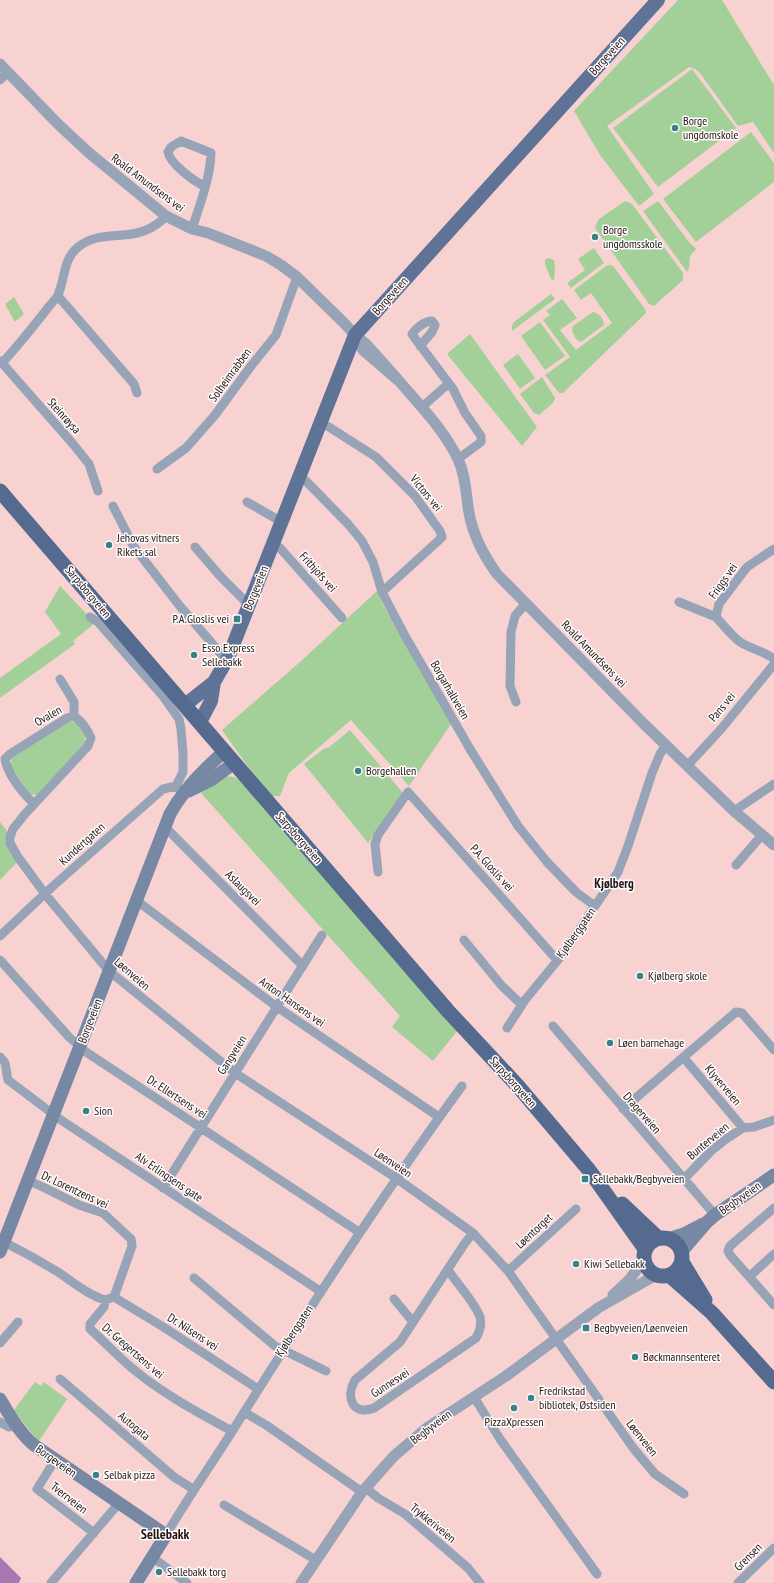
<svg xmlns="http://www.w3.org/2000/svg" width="774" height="1583" font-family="'PT Sans Narrow',sans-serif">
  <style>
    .green { fill: #a3d098 }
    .water { fill: #a878b4 }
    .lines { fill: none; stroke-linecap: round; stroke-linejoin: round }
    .minor { stroke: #97a3b7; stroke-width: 9 }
    .tertiary { stroke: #97a3b7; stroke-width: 11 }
    .secondary { stroke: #7688a4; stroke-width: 13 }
    .primary { stroke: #5e7395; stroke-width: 14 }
    .trunk { stroke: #546a8f; stroke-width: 15 }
    .poi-dot { fill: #3a8286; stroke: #fdfdfd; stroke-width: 1.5 }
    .labels { text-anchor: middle; stroke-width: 3; stroke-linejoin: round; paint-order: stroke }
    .street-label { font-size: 12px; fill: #281313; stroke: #fdfdfd }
    .poi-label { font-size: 12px; fill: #281313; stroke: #fdfdfd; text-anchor: start }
    .neighbourhood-label { font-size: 13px; font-weight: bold; fill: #281313; stroke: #fdfdfd }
    .quarter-label { font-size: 14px; font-weight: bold; fill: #281313; stroke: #fdfdfd }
  </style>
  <rect width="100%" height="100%" fill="#f7d2d1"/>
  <path class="green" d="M678 0H722L774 85V153L753 122 738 126 700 73 695 69 689 67 607 126 654 194 639 206 600 155 574 111Z
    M692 69 736 128 658 187 613 128Z
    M751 132 774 163V182L696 242 663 199Z
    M626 201 632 204 683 273V280L654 306 649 304 595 228 598 220 622 203Z
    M658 201 689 242 696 249 690 256 689 268 687 272 643 211Z
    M594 248 604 263 571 288 567 283 585 270 578 259Z
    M548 258 554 260 555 270 554 280 551 279 545 264V260Z
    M611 265 614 267 645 309 646 313 563 393H559L545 375 570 357 543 320 550 315 546 311 562 299 577 318 560 330 576 350 612 323 591 293 581 300 574 290 606 266Z
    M551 294 555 299 512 331V326L514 322Z
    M14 297 24 314 15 322 5 304Z
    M593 312C600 314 603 317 604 325L581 342 576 339 572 331 573 326Z
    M540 322 565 356 545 370 521 336Z
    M470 334 537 427 522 446 447 354Z
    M518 354 535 378 520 389 503 365Z
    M542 377 555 398 553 403 539 415 534 413 520 394Z
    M60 586 95 623 73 641 75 644 0 698V678L61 634 45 612Z
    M377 591 383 605 451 724 409 786 351 720 289 773 280 796H269L222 730 300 662Z
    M67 722H76L85 733V743L37 795 29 794 10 767 12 758Z
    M350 730 403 793 368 843 304 764 325 748H328Z
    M226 776 234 777 243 782 458 1030 433 1061 392 1027 400 1016 201 793Z
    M0 822 10 835 20 859 0 880Z
    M35 1382 41 1386 44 1382 67 1399 39 1441 24 1424 14 1410Z"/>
  <path class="water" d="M0 1557 21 1578 19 1583H0Z"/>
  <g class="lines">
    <path class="minor" d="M0 80 7 72
      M192 229C200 204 210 179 211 153L181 141 171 147 168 152C170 164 194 181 205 187
      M58 296 134 384 137 393
      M420 346 432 332 435 325 432 321C425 321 416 328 412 334L414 337 453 389 465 413 481 436V442L458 459
      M0 361 2 363C18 346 32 328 47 309 50 304 56 300 58 295 65 279 63 260 77 248 93 234 112 237 132 234 145 232 157 226 166 216
      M2 363 73 444 89 464 98 491
      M422 407 448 384
      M320 423 329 427 376 457 415 496 440 531 442 537 438 541 382 592
      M157 469 186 448 215 415 251 366 276 335 297 277
      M299 478 306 481 348 524 362 541 373 562 382 592 404 634 470 749 518 826 547 862 576 892 595 906
      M247 502 282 522
      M113 506 134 547 179 605 222 655 228 658
      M273 545 280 548 342 618
      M195 547 221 577 245 601 250 603
      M774 549 747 567 719 604 716 617C724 626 731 635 740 642 751 649 764 651 774 659
      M679 602 716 617
      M90 617 98 622 162 695 179 719 181 729 183 753V772L176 786
      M60 679 74 702V716
      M516 702 510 686 511 632 515 616 526 603
      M688 765 722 728 774 664
      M34 804C22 792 8 776 5 759L10 754 67 718 74 716C83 722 87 729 91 738L88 746 25 814 13 829 10 837V843L18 857 45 894 109 971 235 1073 396 1178 473 1233 508 1271 634 1449 655 1474 684 1494
      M734 811 774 784
      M164 829 169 831 303 966
      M736 865 762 835
      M378 872 375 844 378 835 408 792 557 960
      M136 900 277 1007 439 1117
      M0 936 52 887 163 789 176 786 184 794
      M464 940 502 986 522 1005
      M0 960 69 1037 86 1052 359 1232
      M553 1026 715 1215
      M507 1028 525 1000 562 955 618 872 628 846 652 773 660 754 666 745
      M0 1057 5 1063 8 1080
      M684 1058 743 1128
      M8 1080 61 1120 320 1291
      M623 1109 736 1012 742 1013 774 1050
      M27 1180 45 1188 79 1205 103 1213 131 1239 132 1246 114 1297 105 1300
      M683 1180 711 1151 726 1139 743 1128 754 1127 774 1120
      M163 1188 322 935
      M774 1208 730 1246 728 1251 730 1255 774 1305
      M4 1242C22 1251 40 1261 58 1272 73 1282 88 1295 105 1300
      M448 1270C456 1282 476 1304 480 1317 482 1325 480 1331 476 1338L374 1408C353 1416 345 1398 355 1380L400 1342 465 1243 473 1233
      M508 1271 576 1209
      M750 1276 774 1254
      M194 1278 275 1346 326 1371
      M114 1297 165 1328 258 1389
      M394 1299 413 1322
      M105 1300 104 1307 90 1324V1329C106 1343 121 1360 138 1373 167 1396 199 1413 232 1431
      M0 1343 18 1322
      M60 1379 174 1477 193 1489
      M474 1397 500 1439 597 1574
      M244 1412 266 1425 362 1492
      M0 1422 9 1427 15 1425
      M55 1460 37 1489 94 1533
      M366 1488 378 1498 405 1514 439 1543 468 1568 480 1583
      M224 1505 316 1560
      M166 1535C187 1499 211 1465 233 1430 306 1313 380 1198 462 1086
      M152 1557 187 1583
      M51 1583 119 1503
      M738 1583 774 1548"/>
    <path class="tertiary" d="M0 64 58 124 88 152 166 216 192 229 208 233 266 256 281 265 297 277 344 323 355 335 363 350 399 381 366 344 355 335
      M399 381C420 405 444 430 458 459 466 476 466 495 469 513 473 535 484 556 497 574L643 723 734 811 774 845
      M613 1295 630 1279 644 1259
      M301 1583 362 1492 394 1456 428 1427 506 1376 598 1308 656 1275"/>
    <path class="secondary" d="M189 791 211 780 234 763
      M671 1238 684 1234 703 1224
      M682 1251 707 1222 715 1215 774 1175
      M0 1252 170 814C183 790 204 769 225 751
      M0 1399C10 1416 19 1432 34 1445L166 1535 136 1583"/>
    <path class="primary" d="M185 705 214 682
      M200 722 211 701 214 682 228 658 355 335 658 0"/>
    <path class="trunk" d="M0 491 448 1011 517 1085 589 1170 645 1249
      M622 1204 658 1238
      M644 1257a19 19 0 1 1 38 0a19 19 0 1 1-38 0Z
      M682 1262 705 1300
      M669 1275 712 1313 774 1382"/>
  </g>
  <g class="poi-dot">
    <circle cx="675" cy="128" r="4"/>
    <circle cx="595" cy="237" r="4"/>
    <circle cx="109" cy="545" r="4"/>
    <rect x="233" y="615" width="8" height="8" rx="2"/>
    <circle cx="194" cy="655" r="4"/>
    <circle cx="358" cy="771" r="4"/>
    <circle cx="640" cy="976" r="4"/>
    <circle cx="610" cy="1043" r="4"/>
    <circle cx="86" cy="1111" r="4"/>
    <rect x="581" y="1175" width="8" height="8" rx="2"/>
    <circle cx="576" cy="1264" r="4"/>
    <rect x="582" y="1324" width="8" height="8" rx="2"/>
    <circle cx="635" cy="1357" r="4"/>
    <circle cx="531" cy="1398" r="4"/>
    <circle cx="514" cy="1408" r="4"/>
    <circle cx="96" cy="1475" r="4"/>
    <circle cx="159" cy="1572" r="4"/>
  </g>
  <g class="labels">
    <g class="street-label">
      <text transform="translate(607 56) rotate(-48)" y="4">Borgeveien</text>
      <text transform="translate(148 183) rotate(37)" y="4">Roald Amundsens vei</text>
      <text transform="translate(390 296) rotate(-48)" y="4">Borgeveien</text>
      <text transform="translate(230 375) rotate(-54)" y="4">Solheimrabben</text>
      <text transform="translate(64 416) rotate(48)" y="4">Steinrøysa</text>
      <text transform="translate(426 493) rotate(51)" y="4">Victors vei</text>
      <text transform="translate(318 572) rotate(48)" y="4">Frithjofs vei</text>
      <text transform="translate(723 581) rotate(-55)" y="4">Friggs vei</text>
      <text transform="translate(256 588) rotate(-68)" y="4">Borgeveien</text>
      <text transform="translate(88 592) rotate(50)" y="4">Sarpsborgveien</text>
      <text transform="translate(594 654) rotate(46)" y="4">Roald Amundsens vei</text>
      <text transform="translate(450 690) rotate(60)" y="4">Borgarhallveien</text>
      <text transform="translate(722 707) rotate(-50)" y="4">Pans vei</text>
      <text transform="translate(48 716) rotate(-30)" y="4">Ovalen</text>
      <text transform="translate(299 838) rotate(49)" y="4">Sarpsborgveien</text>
      <text transform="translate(82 844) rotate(-42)" y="4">Kundertgaten</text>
      <text transform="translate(492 868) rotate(48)" y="4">P.A. Gloslis vei</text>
      <text transform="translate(243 888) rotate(45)" y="4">Aslaugsvei</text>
      <text transform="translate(576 933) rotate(-55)" y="4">Kjølberggaten</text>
      <text transform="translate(132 974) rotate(41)" y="4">Løenveien</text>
      <text transform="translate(292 1002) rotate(35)" y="4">Anton Hansens vei</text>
      <text transform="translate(90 1021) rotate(-69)" y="4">Borgeveien</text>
      <text transform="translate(232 1055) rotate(-58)" y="4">Gangveien</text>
      <text transform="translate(513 1082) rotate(48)" y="4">Sarpsborgveien</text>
      <text transform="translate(723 1085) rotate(50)" y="4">Klyverveien</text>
      <text transform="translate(177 1097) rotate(33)" y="4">Dr. Ellertsens vei</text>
      <text transform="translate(642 1113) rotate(49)" y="4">Dragerveien</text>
      <text transform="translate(708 1141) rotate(-40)" y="4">Bunterveien</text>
      <text transform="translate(393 1163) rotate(34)" y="4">Løenveien</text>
      <text transform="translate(169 1177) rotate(34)" y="4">Alv Erlingsens gate</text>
      <text transform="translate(75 1190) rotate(25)" y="4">Dr. Lorentzens vei</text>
      <text transform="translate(740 1198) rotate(-35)" y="4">Begbyveien</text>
      <text transform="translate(534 1231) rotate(-43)" y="4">Løentorget</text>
      <text transform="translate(294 1331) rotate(-57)" y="4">Kjølberggaten</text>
      <text transform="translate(193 1332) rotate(33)" y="4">Dr. Nilsens vei</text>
      <text transform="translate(133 1351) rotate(41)" y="4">Dr. Gregertsens vei</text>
      <text transform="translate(390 1383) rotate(-33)" y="4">Gunnesvei</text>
      <text transform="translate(134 1426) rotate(40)" y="4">Autogata</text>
      <text transform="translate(431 1427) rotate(-37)" y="4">Begbyveien</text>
      <text transform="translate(642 1438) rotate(52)" y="4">Løenveien</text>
      <text transform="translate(56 1461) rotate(35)" y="4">Borgeveien</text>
      <text transform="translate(69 1498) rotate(38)" y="4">Tverrveien</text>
      <text transform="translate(433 1523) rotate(39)" y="4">Trykkeriveien</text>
      <text transform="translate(748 1557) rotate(-45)" y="4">Grensen</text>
    </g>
    <g class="poi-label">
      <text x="683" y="125">Borge<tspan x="683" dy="14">ungdomskole</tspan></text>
      <text x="603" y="234">Borge<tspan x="603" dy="14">ungdomsskole</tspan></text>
      <text x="117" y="542">Jehovas vitners<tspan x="117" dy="14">Rikets sal</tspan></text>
      <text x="229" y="623" text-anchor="end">P.A.Gloslis vei</text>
      <text x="202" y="652">Esso Express<tspan x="202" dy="14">Sellebakk</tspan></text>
      <text x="366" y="775">Borgehallen</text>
      <text x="648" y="980">Kjølberg skole</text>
      <text x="618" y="1047">Løen barnehage</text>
      <text x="94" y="1115">Sion</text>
      <text x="593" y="1183">Sellebakk/Begbyveien</text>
      <text x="584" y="1268">Kiwi Sellebakk</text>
      <text x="594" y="1332">Begbyveien/Løenveien</text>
      <text x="643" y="1361">Bøckmannsenteret</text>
      <text x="539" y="1395">Fredrikstad<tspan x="539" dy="14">bibliotek, Østsiden</tspan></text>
      <text x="514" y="1426" text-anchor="middle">PizzaXpressen</text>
      <text x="104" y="1479">Selbak pizza</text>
      <text x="167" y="1576">Sellebakk torg</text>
    </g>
    <g class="neighbourhood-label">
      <text x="614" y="888">Kjølberg</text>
    </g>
    <g class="quarter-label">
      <text x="165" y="1539">Sellebakk</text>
    </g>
  </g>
</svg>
